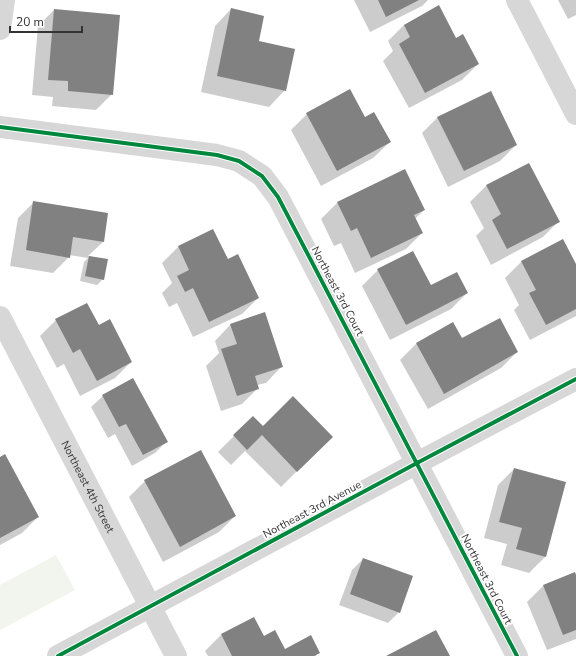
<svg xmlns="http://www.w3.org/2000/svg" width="576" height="656" font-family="'Nunito Sans',sans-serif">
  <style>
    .green { fill: #f1f5ed }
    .shadow { fill: #0003 }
    .building { fill: #818181 }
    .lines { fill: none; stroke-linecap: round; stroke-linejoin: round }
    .street { stroke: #d7d7d7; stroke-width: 22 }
    .cycleway-casing { stroke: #fff; stroke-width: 6 }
    .cycleway { stroke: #00873e; stroke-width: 4 }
    .labels { text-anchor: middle; stroke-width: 4; stroke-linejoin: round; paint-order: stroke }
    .street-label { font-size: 11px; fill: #333; stroke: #fff }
  </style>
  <rect width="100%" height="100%" fill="#fff"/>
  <path class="green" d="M56 555 75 590 0 630V585Z"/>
  <path class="shadow" d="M354 0H428L422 6 370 32Z
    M558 0H576V15L568 19Z
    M438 7 456 39 478 64 462 80 409 108 383 61 393 51 388 41 404 25Z
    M231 9 258 42 285 90 269 107 201 92 215 26Z
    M54 10 112 94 96 110 52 106 53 97 32 95 38 26Z
    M307 114 365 118 390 142 373 158 321 186 291 130Z
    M438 117 516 145 500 161 448 187 422 133Z
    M529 164 559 221 543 237 491 265 476 236 484 228 470 202 486 186Z
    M405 171 424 210 415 219 422 233 406 249 355 273 341 243 334 246 321 219 337 203Z
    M34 202 103 242 88 256 107 260 103 279 97 285 80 281 84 262 88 258 69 255V257L53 273 10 266 18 218Z
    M563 241 576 266V316L530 340 514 310 519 305 505 278 521 262Z
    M178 247 227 260 258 298 242 314 193 337 177 303 169 307 162 293 172 283 162 263Z
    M413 252 431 287 467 293 451 309 390 340 362 286 378 270Z
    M56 320 98 326 131 362 115 378 80 396 64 364 57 368 40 336Z
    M453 323 462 340 517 352 501 368 428 409 400 360 416 344Z
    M231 324 282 366 266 383 257 385 258 388 242 404 221 411 206 366 219 353 215 341Z
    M103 396 166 442 155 453 132 466 115 434 108 438 91 407Z
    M253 417 263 427 331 437 281 487 245 451 231 465 218 452Z
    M0 458 38 517 22 533 0 545Z
    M514 469 545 557 529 573 501 565 507 544 484 538 498 485Z
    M145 481 235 516 219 532 163 562 129 497Z
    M363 559 399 612 388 623 339 605 352 570Z
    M574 574 576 578V639L547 650 527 602 543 586Z
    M254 618 264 637 285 650 319 652 316 656H208L205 651 221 635Z"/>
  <path class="building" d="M378 0H419L386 17Z
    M439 5 456 38 463 34 479 64 425 93 399 44 410 37 404 25Z
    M231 8 264 16 259 41 295 49 286 91 217 76Z
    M54 9 120 15 113 95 68 91V81L48 80Z
    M350 89 365 117 374 112 391 142 337 171 306 113Z
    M491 91 517 145 464 171 437 117Z
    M529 163 560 222 507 249 492 220 501 214 486 185Z
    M405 169 425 210 414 215 423 233 371 258 357 228 351 231 337 202Z
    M33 201 108 213 104 242 73 237 70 258 26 250Z
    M213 229 228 259 238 254 259 298 209 322 193 288 185 292 177 276 189 270 178 246Z
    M563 239 576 264V309L546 325 529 293 536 290 521 261Z
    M413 251 431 285 457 272 468 293 406 325 377 269Z
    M89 256 108 259 104 280 85 276Z
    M87 303 99 325 110 319 132 362 97 381 80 349 73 353 55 319Z
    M265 312 283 367 255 376 259 389 237 396 221 349 237 344 230 324Z
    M500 318 518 352 444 394 416 343 453 322 462 338Z
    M133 378 168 442 143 455 126 424 119 427 102 395Z
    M293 396 333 437 297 472 262 435 247 450 233 435 253 416 263 426Z
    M201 450 236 516 180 547 144 480Z
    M5 454 39 517 0 538V457Z
    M514 468 566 482 546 557 516 549 522 528 499 522Z
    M363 558 413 576 400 613 350 594Z
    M575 572 576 575V630L563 635 543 585Z
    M254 617 264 636 275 630 285 649 311 635 320 653 314 656H232L221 634Z
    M436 630 450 656H386Z"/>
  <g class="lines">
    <g class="street">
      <path d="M517 0 576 114"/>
      <path d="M0 29 4 0"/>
      <path d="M0 127 217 155 239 161 262 176 278 197 517 656"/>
      <path id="s1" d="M0 317 176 656"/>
      <path d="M58 656 417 463 576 379"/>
    </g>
    <g class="cycleway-casing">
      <path id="cycleway" d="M0 127 217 155 239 161 262 176 278 197 517 656
        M58 656 417 463 576 379"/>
    </g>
    <use href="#cycleway" class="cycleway"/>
  </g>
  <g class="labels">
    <g class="street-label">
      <text transform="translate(338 291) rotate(62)" y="4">Northeast 3rd Court</text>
      <text dy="4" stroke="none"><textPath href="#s1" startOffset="191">Northeast 4th Street</textPath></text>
      <text transform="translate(312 509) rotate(-28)" y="4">Northeast 3rd Avenue</text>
      <text transform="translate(487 579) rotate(63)" y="4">Northeast 3rd Court</text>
    </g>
  </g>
  <path d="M10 26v6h72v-6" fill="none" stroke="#333333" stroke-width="2"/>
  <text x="16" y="26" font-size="12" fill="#333333" stroke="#ffffff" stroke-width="3" paint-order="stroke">20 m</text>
</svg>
